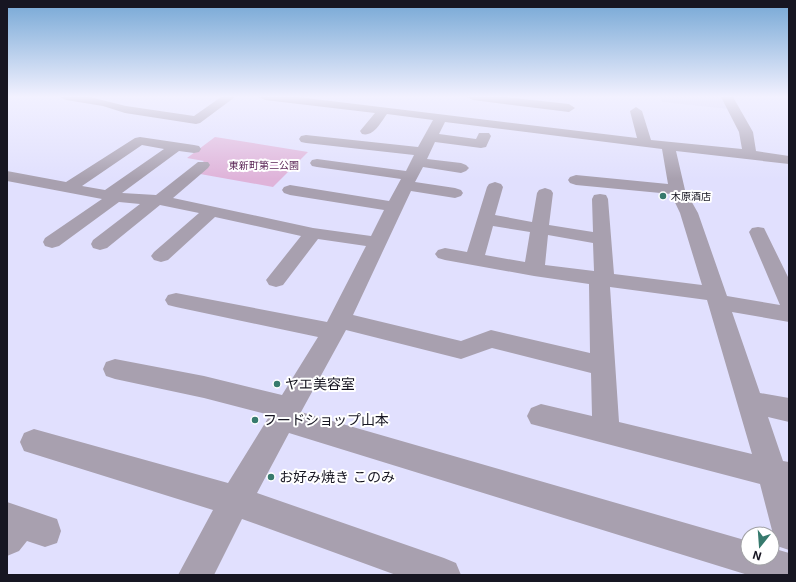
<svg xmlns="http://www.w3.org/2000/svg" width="796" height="582" font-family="Inter,'Noto Sans JP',sans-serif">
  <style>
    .built { fill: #d4d2f5 }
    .green { fill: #dfb3d9 }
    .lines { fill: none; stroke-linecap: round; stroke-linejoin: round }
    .minor { fill: #a8a0af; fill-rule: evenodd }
    .poi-dot { fill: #377a6d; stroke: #fff; stroke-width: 1.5 }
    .labels { text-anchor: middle; stroke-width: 4; stroke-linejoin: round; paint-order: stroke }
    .far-park-label { font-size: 10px; fill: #5c2757; stroke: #fff }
    .far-poi-label { font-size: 10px; fill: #171622; stroke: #fff; text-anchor: start }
    .near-poi-label { font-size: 14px; fill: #171622; stroke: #fff; text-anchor: start }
  </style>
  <rect width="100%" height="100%" fill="#e1e0fe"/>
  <path class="built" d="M660 97H723L730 109 662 102Z"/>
  <path class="green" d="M215 137 308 152 273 187 189 172 204 161 187 158Z"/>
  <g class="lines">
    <path class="minor" d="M60 97H90L126 106 194 116 221 97H235L200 123 196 124 125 113 103 106 66 100Z
      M259 97H298L637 138 630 111 636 107 642 111 651 140 742 149 739 132 721 97H733L753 132 756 151 789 156V164L676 151 685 190 698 213 727 296 780 305 749 232 752 228 758 227 764 228 789 279V322L732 312 760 393 789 398V422L768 417 783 461 789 462V550L777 546 773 534 760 484 531 424 527 416 531 408 541 404 592 416 591 373 492 348 461 359 346 330 301 412 748 541V558H772V548L789 553V575H748L289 433 257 493 444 558 456 563 461 575H396L242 519 214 575H178L213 510 24 451 20 442 24 433 34 429 228 483 270 415 204 398 115 379 106 376 103 369 106 362 115 359 204 376 282 395 318 337 176 307 168 305 165 300 168 295 176 293 327 322 366 246 318 239 283 285 276 287 269 285 266 280 301 236 215 217 168 260 161 262 154 260 151 256 154 252 199 213 160 205 107 248 100 250 93 248 91 244 93 240 140 204 119 202 59 246 52 248 45 246 43 242 45 238 102 199 7 181V171L66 182 135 138 140 137 194 145 199 146 201 149 199 152 194 153 179 151 122 193 156 195 198 162H208L210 165 208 168 173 198 313 228 371 236 384 210 290 195 284 193 282 190 284 187 290 185 389 201 401 179 317 167 312 166 310 163 312 160 317 159 406 171 414 155 306 143 301 142 299 139 301 136 306 135 418 147 433 120 387 114C380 123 374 137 362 134L360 131 375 113 265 100ZM445 122 662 149 668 184 576 175 570 177 568 180 570 183 576 185 671 194 680 213 702 285 614 274 608 199 606 195 600 194 594 195 592 199 593 232 549 225 553 193 551 190 545 188 539 190 537 193 532 222 495 215 503 187 501 184 495 182 489 184 487 187 467 252 445 248 438 250 435 254 438 258 445 260 534 276 589 284 590 353 491 330 461 341 353 315 411 191 455 198 461 196 463 193 461 190 455 188 415 182 423 167 461 173 466 171 469 168 466 165 461 163 427 159 435 142 481 148 486 147 491 136 489 133H479L476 139 439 134ZM142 145 164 149 105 190 82 186ZM493 226 530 232 525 262 485 255ZM548 235 593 243 594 271 545 265ZM610 287 707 300 752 454 619 422Z
      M467 97H505L569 104 575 108 569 112 473 100Z
      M7 502 57 519 61 531 57 543 45 547 27 541 19 551 7 556Z"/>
  </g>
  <linearGradient id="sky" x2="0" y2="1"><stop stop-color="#75a7d5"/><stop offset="0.54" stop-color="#f2f1ff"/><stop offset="1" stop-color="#f2f1ff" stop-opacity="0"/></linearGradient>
  <rect width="796" height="179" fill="url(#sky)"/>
  <g class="poi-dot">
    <circle cx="663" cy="196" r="4"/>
    <circle cx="277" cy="384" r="4"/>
    <circle cx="255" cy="420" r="4"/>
    <circle cx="271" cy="477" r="4"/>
  </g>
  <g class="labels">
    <g class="far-park-label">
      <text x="264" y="169">東新町第二公園</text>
    </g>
    <g class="far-poi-label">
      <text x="671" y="200">木原酒店</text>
    </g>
    <g class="near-poi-label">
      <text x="285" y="389">ヤエ美容室</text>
      <text x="263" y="425">フードショップ山本</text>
      <text x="279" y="482">お好み焼き このみ</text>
    </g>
  </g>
  <rect width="796" height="582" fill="none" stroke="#171622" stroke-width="16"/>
  <g transform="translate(760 546) rotate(197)"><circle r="19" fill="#ffffff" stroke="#a2a2a7"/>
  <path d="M0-3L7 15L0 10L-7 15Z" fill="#377a6d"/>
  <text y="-6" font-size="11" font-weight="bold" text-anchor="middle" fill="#171622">N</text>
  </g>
</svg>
